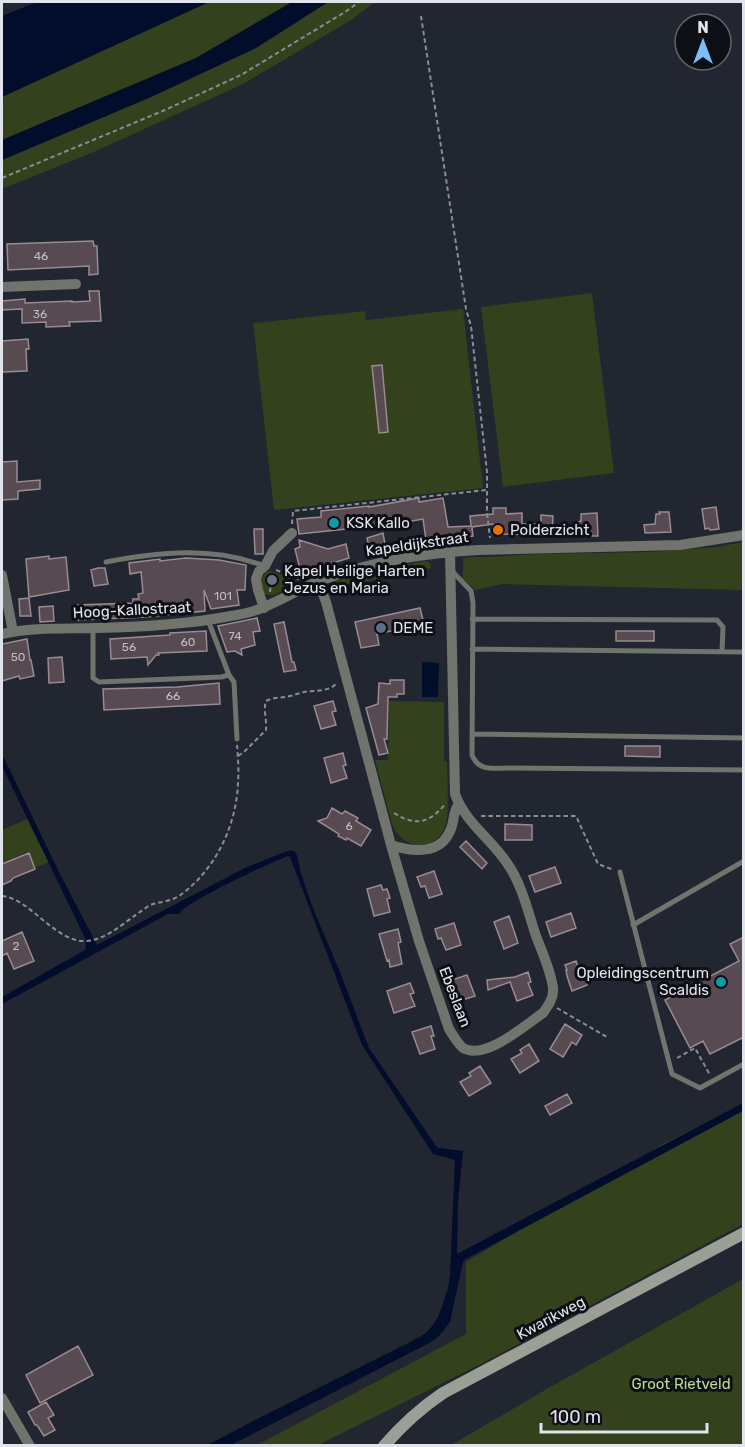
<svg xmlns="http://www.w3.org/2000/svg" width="745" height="1447" font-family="Rubik,sans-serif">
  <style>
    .green { fill: #33411d }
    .water { fill: #020c2b }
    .building { fill: #574a51; stroke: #9a8b93; stroke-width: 1.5 }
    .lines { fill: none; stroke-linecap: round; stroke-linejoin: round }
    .path { stroke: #898d96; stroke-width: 2; stroke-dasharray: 4.5 3; stroke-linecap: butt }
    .lane { stroke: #71736d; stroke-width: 5 }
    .street { stroke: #71736d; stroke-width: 10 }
    .secondary { stroke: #9b9f95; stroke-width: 12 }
    .culture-dot { fill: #0f9aa8; stroke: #0d0f14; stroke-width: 2 }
    .food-dot { fill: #e8710a; stroke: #0d0f14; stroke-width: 2 }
    .worship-dot { fill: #6b7280; stroke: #0d0f14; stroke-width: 2 }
    .service-dot { fill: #5c6f8a; stroke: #0d0f14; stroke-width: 2 }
    .labels { text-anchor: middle; stroke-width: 6; stroke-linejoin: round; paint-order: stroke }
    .number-label { font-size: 12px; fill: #bebec5 }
    .poi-label { font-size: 15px; fill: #e1e4ec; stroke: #0d0f14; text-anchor: start }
    .street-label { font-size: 15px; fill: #e1e4ec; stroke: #0d0f14 }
    .park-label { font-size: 15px; fill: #bdda94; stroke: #0d0f14 }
  </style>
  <rect width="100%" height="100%" fill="#212631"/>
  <path class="green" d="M209 2H292L196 58 2 140V97Z
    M328 2H375L351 20 243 84 96 151 2 189V160L151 97 256 48Z
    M592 293 614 473 503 487 481 307Z
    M463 309 483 488 274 510 253 323 365 311 366 320Z
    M743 542V590L503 584 475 590 463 579V558L469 557H486L541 554 649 552 716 547Z
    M426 561 430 563 431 568 329 589 331 583 354 574 385 568 386 570 391 569 390 567Z
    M270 571 294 578V585C283 590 274 598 263 594 261 584 260 580 266 572Z
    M389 701 444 702V761H447C447 778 450 813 445 827 441 839 428 847 416 845 404 842 397 835 392 824L375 760H388Z
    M27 819 49 862 35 868 27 852 2 863V830Z
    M743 1104V1224L481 1364 318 1445 255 1446 466 1334V1262L665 1143Z
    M743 1279V1445H451L545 1390Z"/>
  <path class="water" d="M37 2H209L2 97V16Z
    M292 2H328L256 48 151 97 2 160V140L196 58Z
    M422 662 439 663 438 697H422Z
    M2 754 59 872 97 945 247 867 285 852 291 850 295 852 297 855 301 874 314 911 340 972 369 1048 436 1146 439 1148 463 1151 458 1202 457 1254 743 1103V1111L464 1260 462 1266 450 1322 439 1336 431 1342 231 1445H208L253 1421 420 1337C436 1327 442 1310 446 1293H447L450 1276 455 1160 433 1154 362 1045 290 857 288 856C270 863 187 901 179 914H168L2 1004V997L85 950 86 948 85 938 2 766Z"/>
  <path class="building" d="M93 241 94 246H97L98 274 89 275V266L8 270 7 244Z
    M89 291H99L101 321 69 322 70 326 46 327V322L22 323V309L2 310V301L25 299V303L72 301V302L90 301Z
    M28 339 29 349H26L27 371 2 372V341Z
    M382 365 388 432 379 433 372 366Z
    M17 461V482L40 480V489L18 491V499L2 500V462Z
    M419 498V502L443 498 448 527 471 526 470 516 493 514V508H506V514L522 513V524H541V515L553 516 552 535 493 534V524L472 527 473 536 426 540 423 519 395 524 299 534 297 519 321 517V511L369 506V507Z
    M716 507 719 529 710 530 709 528 705 529 702 509Z
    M659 512H669L671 532 645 533 644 525 655 524 656 514H660Z
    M597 513 598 536H578V522L581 521V514Z
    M254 529H263V554H255Z
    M383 533 386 550 370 553 367 538Z
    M299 540 328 549 346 544 349 558 301 573 295 549 300 547Z
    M49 556V559L66 557 69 590 29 597 26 559Z
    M186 558 219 560 246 565 245 590H237L239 605 211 609 204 590 205 611 146 617 78 620V605L133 603V599H139L138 594 143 593 141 572 130 574 129 563 160 559V561Z
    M98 568H105L108 584 94 586 91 570Z
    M29 598 31 616H20L19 599Z
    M53 606 54 621 40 622 39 607Z
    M420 608 424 624 377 634 379 645 361 648 355 622Z
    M257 618 260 631 253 632 255 645 241 649 242 655 235 651 227 652 218 626Z
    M284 622 292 662H294L296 670 284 672 274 624Z
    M206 631 207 651 158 653 159 655H156L148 665 147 657 111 659 110 639 170 635V633Z
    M616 631H654V641H616Z
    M27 639 30 660H31L34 676 20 679 19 676 2 681V644Z
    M62 657 64 682 49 683 48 658Z
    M390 680H404V694H397V697H388L387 739H384L388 753 379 755 366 708 378 704 379 683 390 684Z
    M219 683 220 704 104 710 103 689 177 687Z
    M333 701 336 711 332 712 336 725 321 729 314 706Z
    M625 746H660V757L625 756Z
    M343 753 346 765 343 766 347 778 331 783 324 758Z
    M332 808 342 814 345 811 358 818 356 821 371 830 361 846 347 838 346 840 338 836 339 834 318 821 327 818Z
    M505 824 532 825V840H505Z
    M466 841 487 863 482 869 460 847Z
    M29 853 35 869 13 878 11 881 2 885V864Z
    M555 867 561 883 535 892 529 876Z
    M434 871 442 894 429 898 425 886 421 887 417 877Z
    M381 885 383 890 387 889 390 898 387 899 390 912 374 916 367 889Z
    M571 913 576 928 551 937 546 922Z
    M509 916 518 943 504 949 494 922Z
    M454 923 461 945 446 950 441 938 438 939 435 929Z
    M398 929 401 942 398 943 402 964 390 967 389 960 387 961 379 934Z
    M22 932 34 961 14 969 7 953 2 956V941Z
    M744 937V1037L710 1054 703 1041 690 1048 665 1000 739 961 730 944Z
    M576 961 578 967 582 965 586 975H584L587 985 572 991 567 976 566 970H567L565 965Z
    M528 972 531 982 528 983 533 995 517 1001 510 982 488 990 487 980 515 977Z
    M467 975 475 996 459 1001 455 989 452 990 449 981Z
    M410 983 414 993 410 994 415 1006 394 1013 387 991Z
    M565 1024 582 1035 576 1045 572 1042 563 1057 550 1049Z
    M431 1026 434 1036H431L435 1049 420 1054 412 1032Z
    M529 1044 539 1061 520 1073 511 1059 522 1053 520 1050Z
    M480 1066 491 1083 469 1096 460 1082 471 1076 469 1073Z
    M567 1094 572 1103 550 1115 545 1106Z
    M78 1346 93 1375 40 1403 26 1375Z
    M46 1402 54 1415 48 1418 55 1430 44 1436 37 1425H35L28 1412Z"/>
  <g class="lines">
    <path class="path" d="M421 16 466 309 471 326 487 472V513L490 538
      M2 178 165 110 241 75 345 12 359 2
      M292 524 293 511 486 490
      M276 570 299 579
      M270 592 271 583
      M238 756 244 752 266 730C267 721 263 708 266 701 274 697 282 698 290 696 295 695 299 693 304 692 315 690 328 692 336 684
      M394 813C416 827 430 823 446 803
      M481 816H576L598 864 614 870
      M2 896C27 898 49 933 76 940 98 946 120 926 137 914 142 911 147 906 153 904 161 902 171 901 179 896 215 871 237 825 238 782 239 770 238 757 237 745
      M557 1008 607 1037
      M677 1058 695 1048 710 1075"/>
    <path class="lane" d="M106 562C158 552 213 546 264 566
      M451 570 471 591 473 603 472 755C479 772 493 768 509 768L744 770
      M472 619 717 620 723 627 722 652
      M208 620 229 675 234 682 237 739
      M93 629V678L99 682 221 677 229 675
      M472 649 744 652
      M472 734 744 738
      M620 872 672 1074 700 1088 744 1064
      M633 925 744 861"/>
    <path class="street" d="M2 287 76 284
      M2 575 13 632
      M318 581 326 602 391 845 419 941 449 1029C453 1035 457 1043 463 1048 485 1061 525 1025 543 1013 548 1006 554 998 553 988 551 971 542 952 536 936 528 912 522 884 507 863 491 839 465 822 455 794L450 552
      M264 608 258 590 256 579 259 571 265 566 273 551 292 533
      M2 634C33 627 65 629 97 628 139 627 183 625 225 617 238 615 252 613 264 607 284 599 302 587 322 580 372 561 426 553 479 550L680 545 744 535
      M391 845C412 852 440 855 450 831 455 822 452 812 459 804
      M2 1398 30 1446"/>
    <path class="secondary" d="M384 1446C402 1425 421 1408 443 1393L744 1233"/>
  </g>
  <g class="culture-dot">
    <circle cx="334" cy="523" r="6"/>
    <circle cx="721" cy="982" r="6"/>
  </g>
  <circle class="food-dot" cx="498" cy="530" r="6"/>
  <circle class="worship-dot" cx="272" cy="580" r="6"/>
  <circle class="service-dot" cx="381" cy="628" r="6"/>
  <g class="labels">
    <g class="number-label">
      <text x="41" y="260">46</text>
      <text x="40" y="318">36</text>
      <text x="223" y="600">101</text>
      <text x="235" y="640">74</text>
      <text x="188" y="646">60</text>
      <text x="129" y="651">56</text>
      <text x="18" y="661">50</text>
      <text x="173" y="700">66</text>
      <text x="349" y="830">6</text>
      <text x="16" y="950">2</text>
    </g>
    <g class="poi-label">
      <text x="346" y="528">KSK Kallo</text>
      <text x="510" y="535">Polderzicht</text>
      <text x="284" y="576">Kapel Heilige Harten<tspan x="284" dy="17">Jezus en Maria</tspan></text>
      <text x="393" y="633">DEME</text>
      <text x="709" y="978" text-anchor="end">Opleidingscentrum<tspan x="709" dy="17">Scaldis</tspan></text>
    </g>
    <g class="street-label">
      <text transform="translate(417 544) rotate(-8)" y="5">Kapeldijkstraat</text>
      <text transform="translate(132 610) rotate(-3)" y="5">Hoog-Kallostraat</text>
      <text transform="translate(455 997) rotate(69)" y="5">Ebeslaan</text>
      <text transform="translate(551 1318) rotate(-28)" y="5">Kwarikweg</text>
    </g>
    <g class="park-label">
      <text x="681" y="1389">Groot Rietveld</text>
    </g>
  </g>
  <rect width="745" height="1447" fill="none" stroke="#e1e4ec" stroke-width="6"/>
  <g transform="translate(703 42)"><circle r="28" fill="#0d0f14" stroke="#62646a" stroke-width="1.5"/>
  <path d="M0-4.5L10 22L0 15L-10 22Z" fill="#7cbef9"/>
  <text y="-9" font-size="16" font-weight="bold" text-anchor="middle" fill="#e1e4ec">N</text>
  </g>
  <path d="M541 1423v9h166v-9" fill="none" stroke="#e1e4ec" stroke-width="3"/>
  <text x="550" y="1423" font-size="18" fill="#e1e4ec" stroke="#0d0f14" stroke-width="4.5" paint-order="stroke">100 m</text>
</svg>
